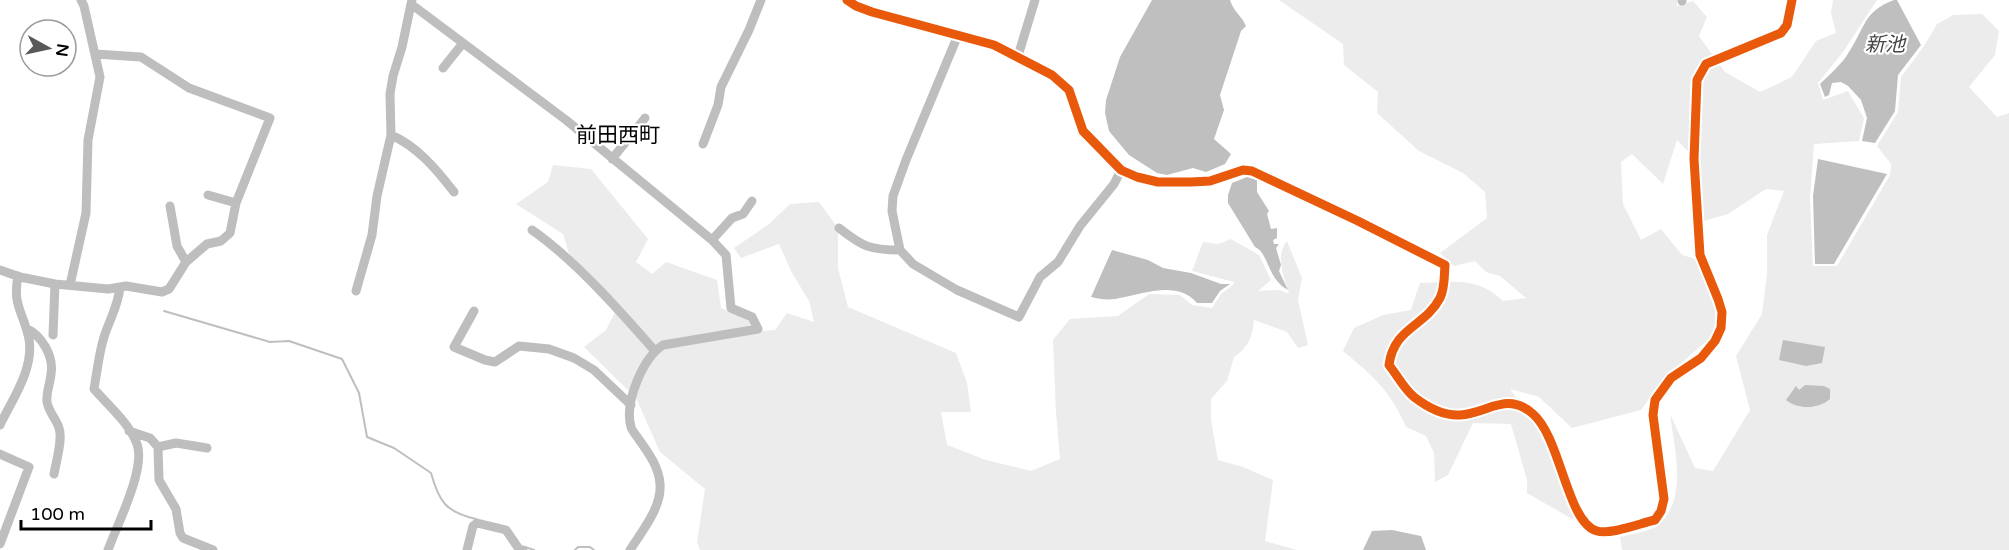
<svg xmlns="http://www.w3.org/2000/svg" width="2009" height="550" font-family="'Varela Round','Noto Sans JP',sans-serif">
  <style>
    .green { fill: #ececec }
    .water { fill: #bfbfbf }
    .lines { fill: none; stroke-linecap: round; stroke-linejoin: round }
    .stream { stroke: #bfbfbf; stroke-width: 2 }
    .minor { stroke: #bebebe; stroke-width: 9 }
    .cycleway-casing { stroke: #fff; stroke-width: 13 }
    .cycleway { stroke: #e8590c; stroke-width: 9 }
    .labels { text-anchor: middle; stroke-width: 4.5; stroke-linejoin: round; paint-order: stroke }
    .water-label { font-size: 20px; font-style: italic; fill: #444; stroke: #fff }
    .quarter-label { font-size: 21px; fill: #000; stroke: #fff }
  </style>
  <rect width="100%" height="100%" fill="#fff"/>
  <path class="green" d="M1279 0H1677V6L1693 1 1707 17 1699 36 1725 72 1760 92 1792 77 1816 41 1836 33 1831 13 1833 0H1877L1843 52 1818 83 1823 100 1848 91 1864 118 1859 141 1814 144 1810 198 1813 266H1837L1890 175 1891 164 1877 146 1898 112 1901 77 1924 46 1937 24 1953 15 1982 14 1999 31 1995 55 1969 87 1997 117 2009 113V550H1622L1620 537C1631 534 1648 532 1657 526 1689 501 1674 447 1670 414L1695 468 1713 471 1750 410 1736 356 1762 314 1767 274V235L1784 191 1766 189 1728 214 1704 221 1700 164 1677 140 1663 184 1632 154 1621 162 1623 204 1641 240 1661 229 1682 255 1696 259 1718 302V321L1710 338 1663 379 1641 410 1572 428 1539 397 1510 389 1540 432 1553 459 1574 520 1527 493V480L1511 424 1473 423 1448 475 1435 482 1434 453 1426 436 1406 427C1391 391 1373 376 1343 351L1354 328 1383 315 1411 310 1420 283C1452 282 1478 276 1503 301L1526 298 1500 276 1486 272 1475 261 1454 266 1440 253 1487 218 1485 192 1463 173 1419 151 1377 113 1378 92 1344 65 1343 44Z
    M553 165 591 169 648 239 636 262 652 274 666 262 717 280 721 308 747 319 761 331 775 330 787 313 814 322 809 301 792 273 779 244 741 258 734 248 769 224 790 204 819 202 838 228V268L848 307 956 353 967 383 971 412H941L947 445 986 460 1031 471 1060 459 1056 413 1053 340 1070 319 1118 316 1149 294 1180 295 1192 305 1212 308 1221 294 1233 285 1234 282 1192 271 1203 242 1218 244 1231 239 1259 255 1271 280 1258 291 1280 290 1289 294C1285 278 1274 256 1287 241L1302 278 1298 300 1308 345 1298 348 1287 332 1254 320C1253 336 1248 348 1234 357L1227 381 1211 399V420L1218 460 1243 467 1273 480 1265 541 1297 550H700L697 542 705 489 660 452 636 398 584 347 606 330 618 306 571 260 563 234 516 204 548 182Z"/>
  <path class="water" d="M1152 0H1230C1233 11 1242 16 1246 26L1241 31 1220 95 1224 110 1214 139 1231 154 1225 164 1206 172 1193 168 1167 175 1157 173 1129 155 1109 131 1105 113 1106 100 1120 57Z
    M1894 0H1897L1921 45 1898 75 1895 111 1875 143 1862 141 1867 118 1861 100 1848 86 1841 82 1832 83 1829 95 1825 97 1820 84C1830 74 1842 64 1849 52 1866 26 1863 12 1894 0Z
    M1818 159 1887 174 1834 264H1815L1813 196Z
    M1247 177 1257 180V192L1269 211 1267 214 1271 229 1277 228V238L1273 240 1274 244H1279L1276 248 1281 265 1279 271 1288 290C1267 279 1269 253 1255 247L1228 203V195L1232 183Z
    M1112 250 1148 260 1163 268 1191 273 1221 284H1230L1220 291 1212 303H1197C1176 279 1142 295 1115 299 1107 300 1099 299 1091 297Z
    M1783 340 1825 347 1822 363 1806 366 1779 360Z
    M1805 385 1824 386 1830 389V399C1819 409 1798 410 1786 400L1796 386 1799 390Z
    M1392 530 1421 536 1426 550H1363L1372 531Z"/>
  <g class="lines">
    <path class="stream" d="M164 311 270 342 289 341 342 359 359 393 367 437 394 448 431 473C439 502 446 512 476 519
      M525 547 534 550
      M575 550 578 547H590L594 550"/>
    <path class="minor" d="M412 0 411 4 566 120 712 240 726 255 731 308 752 317 758 329 663 345C643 358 624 402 631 427 632 431 636 435 638 438 648 452 659 467 660 484 662 507 642 531 630 550
      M847 0 856 6 872 12 994 45 1052 75 1069 90 1083 131 1121 170 1137 177 1158 182H1191L1210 181 1243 170 1252 171 1358 221 1445 265C1444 276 1445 288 1440 298 1425 327 1394 327 1389 365 1397 375 1404 389 1414 397 1427 407 1443 416 1460 415 1488 413 1507 391 1533 414 1561 438 1567 523 1597 531 1611 535 1641 523 1655 520L1661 511 1664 499 1653 415 1655 400 1671 378 1701 358 1715 341 1721 328 1722 312 1718 299 1700 255 1694 159 1697 80 1706 64 1781 33 1787 25 1792 0
      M1682 1V0
      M411 4 402 47 393 76 390 94 391 135C417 146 437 170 454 192
      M95 54 141 57 189 88 270 118 236 203 208 195
      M1018 56 1035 0
      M443 68 463 43
      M703 144 718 105 721 87 749 30 761 0
      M612 159 645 118
      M170 206 177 246 186 262
      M839 228C863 247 870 250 900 250L913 264 957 290 1019 317 1040 277 1058 262 1080 226 1114 184 1121 170
      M532 230C575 260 620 311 655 351
      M712 240 732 218 743 214 752 201
      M900 250 892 211 893 196 906 160 958 35
      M0 270 20 277 55 284 108 289 126 286 162 292 169 289 186 262 207 244 221 241 230 233 236 203
      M70 285 86 213 88 140 100 77 84 6 81 0
      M356 291 372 235 377 196 391 135
      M474 311 454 347 485 360 495 362 519 346 549 349 574 358 594 370 631 405
      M26 328C42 336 54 356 51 374 50 384 46 393 47 402 49 413 56 418 59 428 63 439 56 462 54 474
      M53 335 55 284
      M0 425C13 398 34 369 29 339 24 313 12 306 18 276
      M129 431 150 438 158 447 159 480 176 509 180 533 183 538 213 550
      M158 447 176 443 207 448
      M0 454 29 467 0 544
      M108 550C117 525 146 469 137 444 129 423 109 406 94 389 97 372 99 353 104 337 110 318 118 307 120 287
      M467 550 473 526 477 523 506 530 519 549 523 550"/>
    <g class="cycleway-casing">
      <path id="cycleway" d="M847 0 856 6 872 12 994 45 1052 75 1069 90 1083 131 1121 170 1137 177 1158 182H1191L1210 181 1243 170 1252 171 1358 221 1445 265C1444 276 1445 288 1440 298 1425 327 1394 327 1389 365 1397 375 1404 389 1414 397 1427 407 1443 416 1460 415 1488 413 1507 391 1533 414 1561 438 1567 523 1597 531 1611 535 1641 523 1655 520L1661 511 1664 499 1653 415 1655 400 1671 378 1701 358 1715 341 1721 328 1722 312 1718 299 1700 255 1694 159 1697 80 1706 64 1781 33 1787 25 1792 0"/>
    </g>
    <use href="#cycleway" class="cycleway"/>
  </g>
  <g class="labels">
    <g class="water-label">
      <text x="1885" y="51">新池</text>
    </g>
    <g class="quarter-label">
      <text x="618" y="142">前田西町</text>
    </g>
  </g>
  <g transform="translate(48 48) rotate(98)"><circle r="28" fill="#ffffff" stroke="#999999" stroke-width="1.5"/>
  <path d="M0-4.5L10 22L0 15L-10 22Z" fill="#595959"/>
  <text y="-9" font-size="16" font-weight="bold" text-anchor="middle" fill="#000000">N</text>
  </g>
  <path d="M21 520v9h130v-9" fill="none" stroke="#000000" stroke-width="3"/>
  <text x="30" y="520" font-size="18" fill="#000000" stroke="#ffffff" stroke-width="4.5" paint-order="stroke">100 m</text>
</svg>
